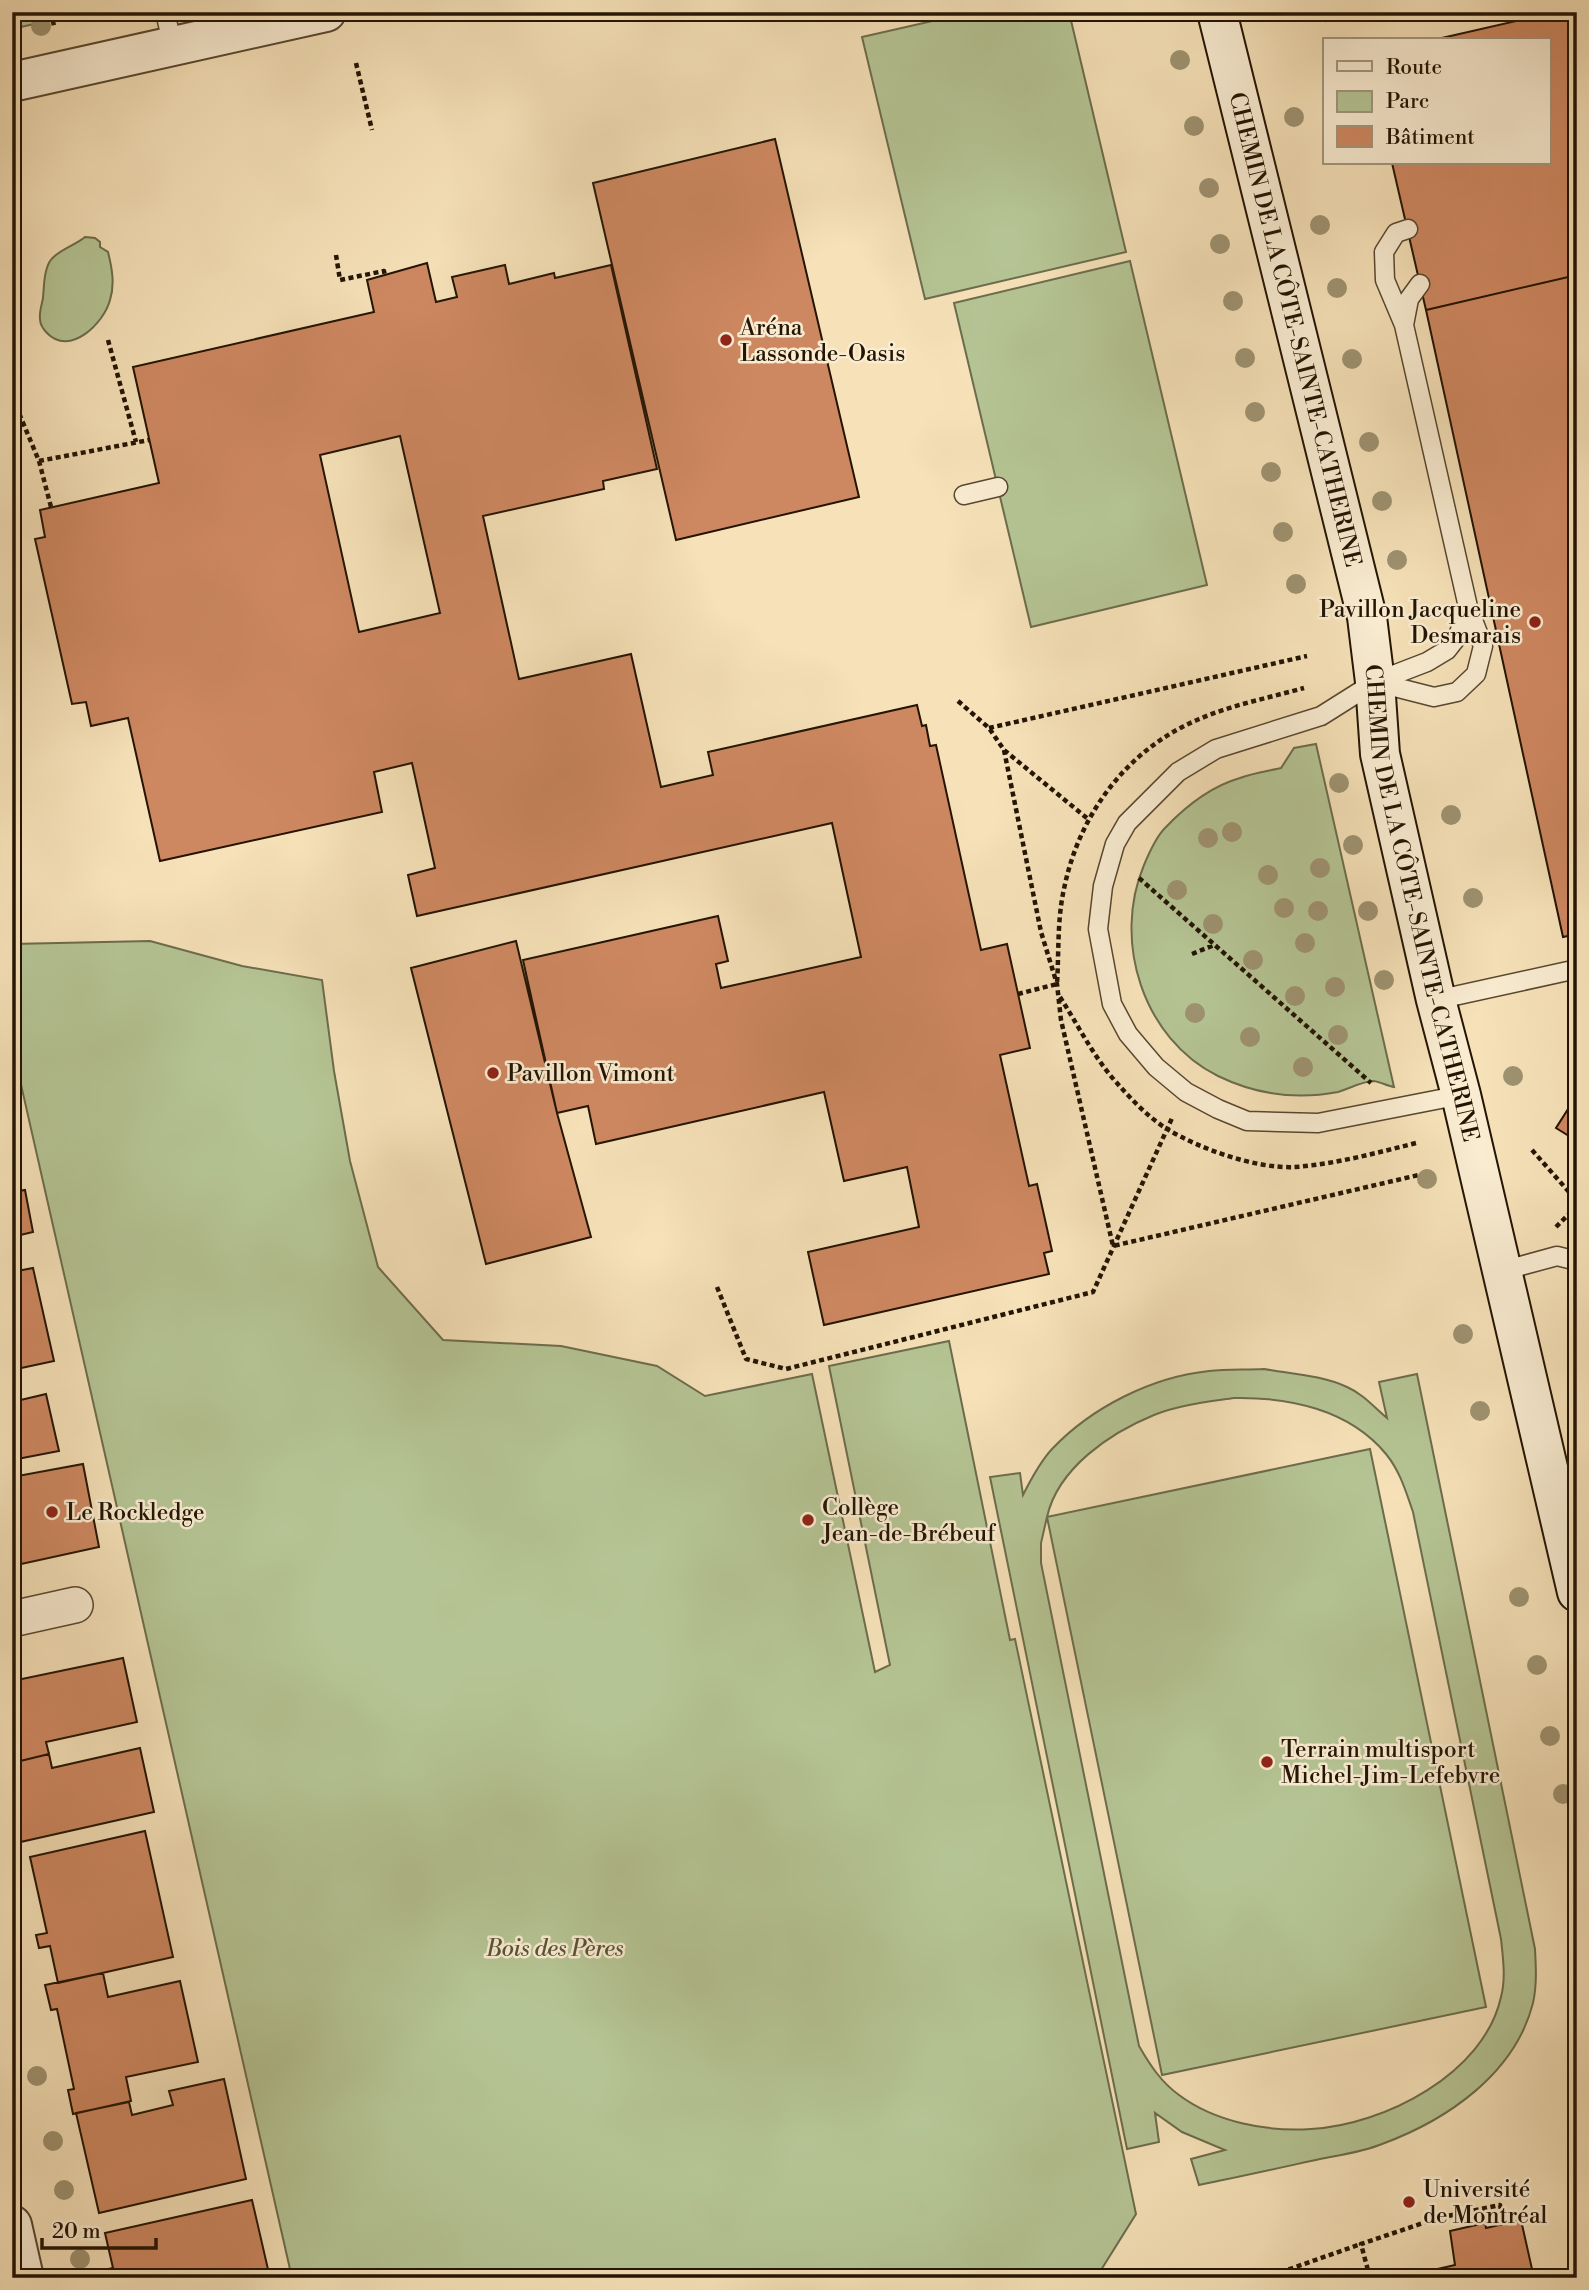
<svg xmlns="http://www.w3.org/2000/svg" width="1589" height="2290" font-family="'Libre Bodoni',serif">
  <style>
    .green { fill: #b5c494; stroke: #6c6c4c; stroke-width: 2; fill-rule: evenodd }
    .building { fill: #ce8861; stroke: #231403; stroke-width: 2; fill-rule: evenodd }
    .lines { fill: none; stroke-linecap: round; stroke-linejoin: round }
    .service-casing { stroke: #584730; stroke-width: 21 }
    .minor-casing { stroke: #584730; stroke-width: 38 }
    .tertiary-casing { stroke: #584730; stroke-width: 42 }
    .secondary-casing { stroke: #231403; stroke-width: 42 }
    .path { stroke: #231403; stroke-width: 4.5; stroke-dasharray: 5 3.5; stroke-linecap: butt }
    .service { stroke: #f9ecd1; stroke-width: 18 }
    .minor { stroke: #f9ecd1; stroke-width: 35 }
    .tertiary { stroke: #f9ecd1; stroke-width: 38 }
    .secondary { stroke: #f9ecd1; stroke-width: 38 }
    .tree { fill: #9e9270 }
    .poi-dot { fill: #8f2418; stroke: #f9ecd1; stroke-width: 2.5 }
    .labels { text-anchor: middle; stroke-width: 5; stroke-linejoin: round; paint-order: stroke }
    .poi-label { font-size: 23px; fill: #231403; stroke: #f9ecd1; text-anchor: start }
    .street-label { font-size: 23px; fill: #231403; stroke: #f9ecd1 }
    .park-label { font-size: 23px; font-style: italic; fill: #565236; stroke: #f9ecd1 }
  </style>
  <rect width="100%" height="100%" fill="#f6e1b8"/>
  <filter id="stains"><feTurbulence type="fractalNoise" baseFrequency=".00286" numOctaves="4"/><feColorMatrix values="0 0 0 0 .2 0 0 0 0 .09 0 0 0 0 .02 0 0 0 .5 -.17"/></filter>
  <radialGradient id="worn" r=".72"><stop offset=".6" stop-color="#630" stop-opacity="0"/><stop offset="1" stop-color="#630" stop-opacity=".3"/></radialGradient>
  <path class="green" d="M12 12H59L61 18 12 29Z
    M972 12H1069L1126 252 925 299 862 37Z
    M85 237 95 238 100 242V247L108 252C112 268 115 284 110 300 104 323 70 357 47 333 43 329 40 325 40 319 39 312 42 304 43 298 44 286 44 271 50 261 57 250 76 245 85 237Z
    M1130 261 1207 585 1031 627 954 303Z
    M1316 744 1394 1087C1388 1086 1380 1082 1374 1081 1362 1081 1349 1089 1338 1092 1296 1100 1257 1095 1218 1076 1143 1039 1112 941 1144 865 1149 853 1156 837 1165 828 1185 807 1212 786 1240 778 1253 773 1268 771 1281 768L1294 748Z
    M150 941 242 966 322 980 334 1071 350 1161 378 1267 443 1340 561 1346 657 1366 705 1396 812 1374 875 1672 890 1665 829 1366 949 1341 1010 1640 1015 1639 1136 2214 1096 2278H292L12 1045V944Z
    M1264 1369C1291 1374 1321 1375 1347 1387 1363 1394 1374 1407 1387 1418L1379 1382 1417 1374 1535 1949C1536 1967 1537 1985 1533 2003 1515 2074 1447 2120 1382 2144 1363 2152 1340 2155 1320 2159 1279 2168 1239 2177 1199 2185L1191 2159 1225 2150 1182 2132 1155 2113 1159 2142 1127 2149 990 1477 1020 1473 1023 1495C1031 1479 1040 1462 1052 1449 1092 1407 1152 1377 1209 1371 1227 1369 1246 1370 1264 1369ZM1234 1398C1288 1397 1349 1409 1386 1454 1400 1471 1406 1492 1413 1512L1501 1939C1503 1958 1506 1978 1501 1997 1484 2074 1384 2125 1311 2129 1267 2132 1215 2122 1179 2095 1161 2082 1150 2065 1139 2046L1041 1563V1543L1047 1517 1162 2075 1486 2007 1370 1449 1047 1517C1058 1468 1110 1433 1154 1415 1179 1405 1207 1402 1234 1398Z"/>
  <path class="building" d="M1324 12H1368L1326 21Z
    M1556 12H1577V275L1426 310 1392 163H1549V40H1433Z
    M775 139 859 497 676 540 593 183Z
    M427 263 436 302 457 297 452 277 505 265 509 284 554 273 555 278 611 265 657 469 603 481 604 489 483 516 519 679 631 654 661 787 713 775 708 752 917 705 922 726 926 725 930 746 936 745 981 950 1007 944 1030 1048 1000 1055 1029 1186 1037 1184 1046 1224 1052 1251 1044 1253 1049 1274 824 1325 808 1252 919 1227 907 1167 844 1181 824 1092 596 1144 588 1106 557 1113 523 960 718 916 728 961 716 964 721 988 861 957 832 823 417 916 408 875 435 868 412 763 374 772 382 812 160 861 128 718 91 726 86 702 72 704 35 539 45 537 40 510 159 483 133 367 374 312 367 280ZM400 436 440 613 359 632 320 455Z
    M1577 275V934L1563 937 1426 310Z
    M12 279 15 306 12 332Z
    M516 941 557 1113 591 1237 486 1264 411 968Z
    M1577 1095V1141L1556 1128Z
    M12 1132H14L18 1150H14L20 1173 12 1175Z
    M25 1190 33 1232 12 1237V1192Z
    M33 1268 54 1361 12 1370V1272Z
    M46 1394 59 1451 12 1460V1402Z
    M83 1464 99 1547 12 1566V1477Z
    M123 1658 137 1722 46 1742 49 1754 12 1763V1681Z
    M140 1748 154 1812 16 1843 12 1827V1763L49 1754 52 1768Z
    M145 1831 173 1957 58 1983 50 1946 39 1948 36 1935 47 1933 30 1857Z
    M103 1973 108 1997 180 1981 198 2062 126 2077 131 2101 73 2114 68 2090 74 2089 57 2009 51 2010 45 1985Z
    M224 2079 246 2179 99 2213 76 2113 129 2102 132 2115 173 2105 169 2091Z
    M252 2200 270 2278H110L108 2269 113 2268 105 2233Z
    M1521 2220 1534 2278H1398L1455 2265 1450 2231 1485 2223 1486 2228Z"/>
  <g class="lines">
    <g class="service-casing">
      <path id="service" d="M165 12 173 47
        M1404 325 1409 299 1420 284
        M964 495 998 487
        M1375 682 1434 697 1457 692 1476 674 1483 646 1468 607 1404 325 1385 280 1384 252 1396 233 1408 229
        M1436 1000 1577 969
        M1461 1095 1318 1123 1247 1121 1218 1109 1186 1092 1156 1067 1128 1034 1112 1004 1098 929 1103 886 1115 844 1127 823 1178 772 1216 749 1321 716 1375 682 1427 662 1447 650 1458 636 1468 607
        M1502 1271 1557 1256 1577 1261"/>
    </g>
    <g class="minor-casing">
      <path id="minor" d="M12 1619 75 1605"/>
    </g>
    <g class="tertiary-casing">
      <path id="tertiary" d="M12 82 326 12
        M12 2225 24 2278"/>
    </g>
    <g class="secondary-casing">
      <g id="secondary">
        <path id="s1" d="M1217 12 1367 617 1375 682 1380 754 1436 1000 1461 1095 1577 1592"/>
      </g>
    </g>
    <path class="path" d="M51 12 54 26
      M356 63 372 130
      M336 255 340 280 384 271 385 276
      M108 340 136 442
      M16 406 39 461 51 507
      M39 461 149 440
      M958 701 989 728 1004 750 1088 819
      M989 728 1307 656
      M1004 750 1041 932 1057 984 1061 1020 1113 1246 1423 1174
      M1139 878 1371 1083
      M1192 954 1214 945
      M1018 994 1057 984C1059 953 1057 920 1064 889 1079 814 1127 750 1197 720 1231 705 1268 698 1304 688
      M1060 997C1078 1025 1093 1056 1116 1082 1131 1099 1148 1117 1167 1129 1200 1149 1256 1169 1295 1167 1336 1164 1376 1153 1416 1143
      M1532 1150 1577 1201
      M1556 1227 1577 1206
      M717 1287 746 1359 786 1369 1093 1292 1173 1116
      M1274 2278 1287 2270 1361 2244
      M1370 2278 1361 2244 1438 2218 1500 2205 1504 2224"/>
    <use href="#service" class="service"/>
    <use href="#minor" class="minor"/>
    <use href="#tertiary" class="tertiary"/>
    <use href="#secondary" class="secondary"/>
  </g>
  <g class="tree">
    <circle cx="41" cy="26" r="10"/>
    <circle cx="1180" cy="60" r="10"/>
    <circle cx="1294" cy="117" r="10"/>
    <circle cx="1194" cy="126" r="10"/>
    <circle cx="1209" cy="188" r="10"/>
    <circle cx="1320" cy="225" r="10"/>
    <circle cx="1220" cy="244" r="10"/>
    <circle cx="1337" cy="288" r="10"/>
    <circle cx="1233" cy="301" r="10"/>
    <circle cx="1245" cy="358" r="10"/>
    <circle cx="1352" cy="359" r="10"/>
    <circle cx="1255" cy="412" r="10"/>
    <circle cx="1369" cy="442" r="10"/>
    <circle cx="1271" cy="472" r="10"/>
    <circle cx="1382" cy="501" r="10"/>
    <circle cx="1283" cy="532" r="10"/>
    <circle cx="1397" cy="560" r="10"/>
    <circle cx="1296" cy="584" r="10"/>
    <circle cx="1339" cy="783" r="10"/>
    <circle cx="1451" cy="815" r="10"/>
    <circle cx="1232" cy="832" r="10"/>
    <circle cx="1208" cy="838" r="10"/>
    <circle cx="1353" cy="845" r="10"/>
    <circle cx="1320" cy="868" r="10"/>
    <circle cx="1268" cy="875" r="10"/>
    <circle cx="1177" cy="890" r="10"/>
    <circle cx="1473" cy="898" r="10"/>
    <circle cx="1284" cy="908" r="10"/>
    <circle cx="1318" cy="911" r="10"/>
    <circle cx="1368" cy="911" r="10"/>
    <circle cx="1213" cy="924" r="10"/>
    <circle cx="1305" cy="943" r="10"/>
    <circle cx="1253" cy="960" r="10"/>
    <circle cx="1384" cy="980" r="10"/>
    <circle cx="1335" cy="987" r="10"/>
    <circle cx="1295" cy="996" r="10"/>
    <circle cx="1195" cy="1013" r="10"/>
    <circle cx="1338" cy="1035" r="10"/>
    <circle cx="1250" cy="1037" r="10"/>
    <circle cx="1303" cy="1067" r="10"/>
    <circle cx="1513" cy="1076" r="10"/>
    <circle cx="1427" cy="1179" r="10"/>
    <circle cx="1463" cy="1334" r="10"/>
    <circle cx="1480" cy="1411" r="10"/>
    <circle cx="1519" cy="1597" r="10"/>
    <circle cx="1537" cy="1665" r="10"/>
    <circle cx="1550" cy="1736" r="10"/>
    <circle cx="1563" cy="1794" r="10"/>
    <circle cx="37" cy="2076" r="10"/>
    <circle cx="53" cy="2141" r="10"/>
    <circle cx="64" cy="2190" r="10"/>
    <circle cx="80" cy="2259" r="10"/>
  </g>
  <g class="poi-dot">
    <circle cx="726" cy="340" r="7"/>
    <circle cx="1535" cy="622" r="7"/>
    <circle cx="493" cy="1073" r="7"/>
    <circle cx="52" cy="1512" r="7"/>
    <circle cx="808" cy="1520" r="7"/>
    <circle cx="1267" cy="1762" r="7"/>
    <circle cx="1409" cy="2202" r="7"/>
  </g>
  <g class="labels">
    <g class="poi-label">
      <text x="740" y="335">Aréna<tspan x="740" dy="26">Lassonde-Oasis</tspan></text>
      <text x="1521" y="617" text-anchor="end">Pavillon Jacqueline<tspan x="1521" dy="26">Desmarais</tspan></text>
      <text x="507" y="1081">Pavillon Vimont</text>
      <text x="822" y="1515">Collège<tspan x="822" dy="26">Jean-de-Brébeuf</tspan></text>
      <text x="66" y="1520">Le Rockledge</text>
      <text x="1281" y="1757">Terrain multisport<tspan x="1281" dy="26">Michel-Jim-Lefebvre</tspan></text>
      <text x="1423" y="2197">Université<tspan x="1423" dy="26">de Montréal</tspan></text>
    </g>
    <g class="street-label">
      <text dy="8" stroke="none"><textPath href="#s1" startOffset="327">CHEMIN DE LA CÔTE-SAINTE-CATHERINE</textPath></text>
      <text dy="8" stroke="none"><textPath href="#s1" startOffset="915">CHEMIN DE LA CÔTE-SAINTE-CATHERINE</textPath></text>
    </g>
    <g class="park-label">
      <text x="555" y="1956">Bois des Pères</text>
    </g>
  </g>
  <rect width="1589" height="2290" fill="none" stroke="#f6e1b8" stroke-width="42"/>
  <rect x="14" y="14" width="1561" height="2262" fill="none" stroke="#231403" stroke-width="3.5"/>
  <rect x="21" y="21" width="1547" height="2248" fill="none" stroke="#231403" stroke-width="2"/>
  <rect x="1323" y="38" width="228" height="126" fill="#f9ecd1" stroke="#a3967f" stroke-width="2"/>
  <rect x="1337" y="61" width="35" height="10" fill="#f9ecd1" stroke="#a3967f" stroke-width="2"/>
  <text x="1386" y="74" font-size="21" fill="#231403">Route</text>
  <rect x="1337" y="91" width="35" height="21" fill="#b5c494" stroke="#a3967f" stroke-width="2"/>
  <text x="1386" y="108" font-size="21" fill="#231403">Parc</text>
  <rect x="1337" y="126" width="35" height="21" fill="#ce8861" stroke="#a3967f" stroke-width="2"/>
  <text x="1386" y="144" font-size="21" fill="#231403">Bâtiment</text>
  <path d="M42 2238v10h114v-10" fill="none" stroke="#231403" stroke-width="3.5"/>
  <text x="52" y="2238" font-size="21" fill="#231403" stroke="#f9ecd1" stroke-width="5" paint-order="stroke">20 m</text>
  <rect width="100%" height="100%" filter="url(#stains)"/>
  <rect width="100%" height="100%" fill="url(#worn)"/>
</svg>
